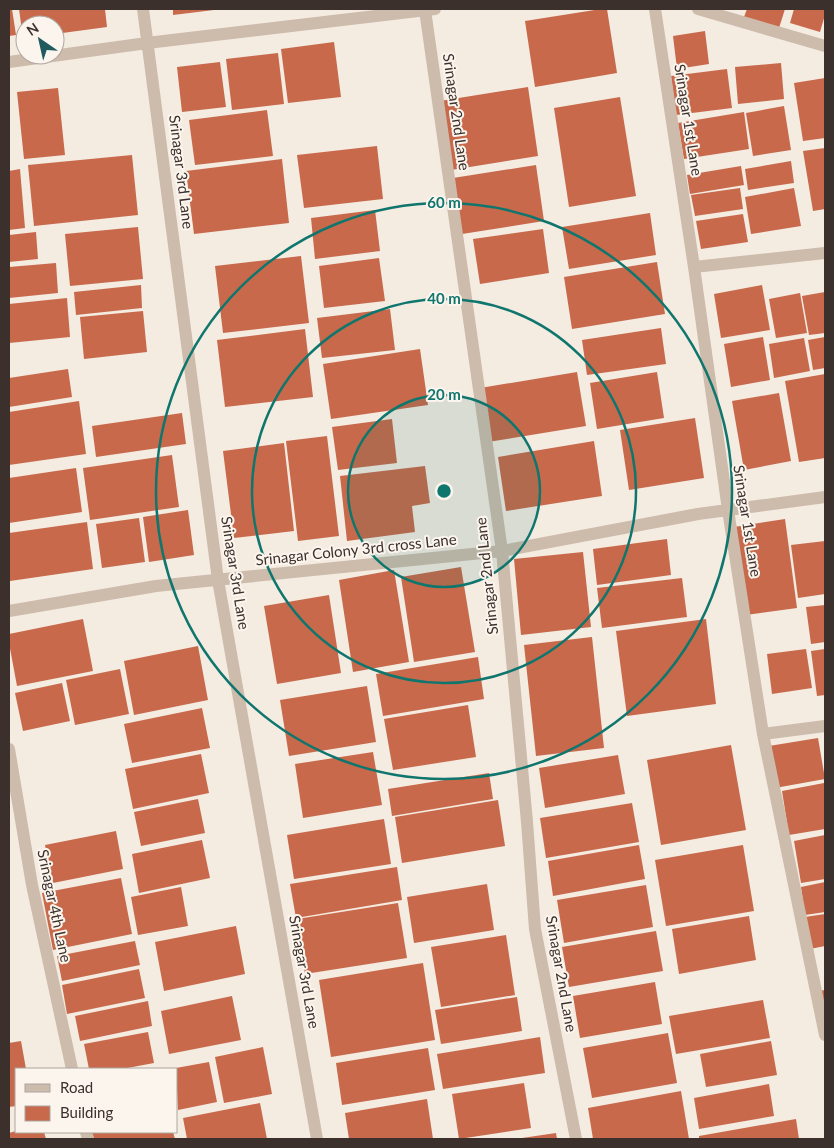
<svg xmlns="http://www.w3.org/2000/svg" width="834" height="1148" font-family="Lato,sans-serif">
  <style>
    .building { fill: #c8694b }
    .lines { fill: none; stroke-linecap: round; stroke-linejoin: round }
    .minor { stroke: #cdbbac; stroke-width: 12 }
    .ring { fill: none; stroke: #0f766e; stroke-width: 2.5 }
    .labels { text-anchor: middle; stroke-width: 4; stroke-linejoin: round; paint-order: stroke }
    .street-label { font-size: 15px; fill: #3b302b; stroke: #fbf5ee }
    .centre { fill: #0f766e; stroke: #fbf5ee; stroke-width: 2.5 }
    .ring-label { font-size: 15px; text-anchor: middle; font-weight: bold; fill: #0f766e; stroke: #fbf5ee; stroke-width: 4; stroke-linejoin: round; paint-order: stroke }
  </style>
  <rect width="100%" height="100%" fill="#f4ebe1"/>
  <path class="building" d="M9 9H12L16 35 9 36Z
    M19 9H105L107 27 55 34V25H25V38H23Z
    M173 9H213L214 10 173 15Z
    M601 9H607L617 73 535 87 525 21Z
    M747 9H785L779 28 744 17Z
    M794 9H825V15L820 32 790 23Z
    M705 31 709 64 677 69 673 36Z
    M334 42 341 97 288 103 281 49Z
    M278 53 284 104 232 110 226 59Z
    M220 62 226 107 182 112 177 67Z
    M781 63 784 99 738 104 735 67Z
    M727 69 732 108 676 115 671 76Z
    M825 78V138L803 141 794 83Z
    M528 87 538 156 451 170 440 101Z
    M58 88 65 155 24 159 17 92Z
    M620 97 636 196 569 207 554 108Z
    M784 106 791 150 753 156 746 113Z
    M267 110 273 156 195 165 189 120Z
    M744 112 749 149 684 159 678 123Z
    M377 146 383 199 304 208 297 155Z
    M825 148V209L813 211 803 151Z
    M132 155 138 215 34 226 28 165Z
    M282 159 289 223 194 234 186 171Z
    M791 161 794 183 748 190 745 169Z
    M536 165 544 221 462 234 453 178Z
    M741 166 744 185 690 194 687 175Z
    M20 169 25 228 9 230V171Z
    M740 188 743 209 695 216 691 195Z
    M794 188 801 226 751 234 745 197Z
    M375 210 380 251 315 259 311 218Z
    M650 213 656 255 569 269 562 227Z
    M743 214 748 242 701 249 696 221Z
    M138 227 143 279 70 286 65 234Z
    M543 229 549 273 480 284 473 239Z
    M36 232 38 259 9 262V235Z
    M301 256 309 323 223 333 215 266Z
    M379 258 385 301 324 308 319 266Z
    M657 262 665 314 572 329 564 277Z
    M56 263 58 293 9 298V267Z
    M141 285 142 308 76 315 74 292Z
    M762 285 770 330 721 338 714 294Z
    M825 292V333L809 335 802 296Z
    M800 293 807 333 776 338 769 299Z
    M67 298 70 337 9 343V304Z
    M390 309 395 350 322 358 317 318Z
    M143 311 147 352 84 359 80 317Z
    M661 328 666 364 587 375 582 340Z
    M305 329 313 397 225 407 217 340Z
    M763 337 770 380 731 387 724 344Z
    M825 337V368L813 370 808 340Z
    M804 338 810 371 774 378 769 344Z
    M420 349 428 405 331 419 323 364Z
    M68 369 72 397 9 407V378Z
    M577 372 586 426 488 442 480 388Z
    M657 372 664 418 597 429 590 383Z
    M825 374V458L799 462 785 381Z
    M779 393 791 461 744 470 732 401Z
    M79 401 86 454 9 465V412Z
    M182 413 186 444 96 457 92 426Z
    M695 418 704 478 629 490 620 430Z
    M392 419 397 463 338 470 332 427Z
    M327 436 339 536 298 541 286 441Z
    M594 441 602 496 506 511 498 457Z
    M284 443 294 531 234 538 223 451Z
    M172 455 179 507 90 520 83 468Z
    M425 466 430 503 412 506 415 532 347 541 340 476Z
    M76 468 82 512 9 523V478Z
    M188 510 194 555 149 562 143 517Z
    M139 518 145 562 102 568 96 524Z
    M785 519 797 608 746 615 734 527Z
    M87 522 93 569 10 581 9 533Z
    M667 539 671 575 597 585 593 549Z
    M825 541V594L798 598 791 545Z
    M583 552 591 627 521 635 514 559Z
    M461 567 475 652 414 662 401 577Z
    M394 570 409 662 353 672 339 580Z
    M682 578 687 617 602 628 597 588Z
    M329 595 341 673 277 684 264 606Z
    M825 605V642L811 644 806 607Z
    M83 619 93 671 17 686 9 643V634Z
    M706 619 716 704 627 716 616 631Z
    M592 637 604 748 536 756 524 645Z
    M198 646 208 700 134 715 124 661Z
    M806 649 812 688 772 694 767 654Z
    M825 649V695L817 696 811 651Z
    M478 657 484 699 383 716 376 674Z
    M120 669 129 714 75 725 66 680Z
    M62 683 70 721 23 731 15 693Z
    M367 686 376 742 289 756 280 700Z
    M468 705 476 757 393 770 384 719Z
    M202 708 210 748 132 763 124 724Z
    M818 738 825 779 775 788 769 746Z
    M731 745 746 830 661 845 647 760Z
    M373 752 382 805 303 818 295 764Z
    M201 754 209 793 133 809 125 769Z
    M618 755 625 794 545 808 539 768Z
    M489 773 493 799 392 816 388 789Z
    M824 783 825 829 789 835 782 791Z
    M198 799 205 833 141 846 134 812Z
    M498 800 505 846 402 863 395 817Z
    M632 803 639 842 546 858 540 818Z
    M384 819 391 864 294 879 287 835Z
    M116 831 123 869 53 883 45 845Z
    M825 835V879L801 883 794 841Z
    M202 840 210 878 139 893 132 854Z
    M639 845 645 879 553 896 548 861Z
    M743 845 754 911 666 926 655 860Z
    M397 867 402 900 296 918 290 884Z
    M121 878 132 934 53 950 42 893Z
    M825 882V912L805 915 801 887Z
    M487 884 494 930 414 943 407 897Z
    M646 885 653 927 564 943 557 900Z
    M181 887 188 926 138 935 131 897Z
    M398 903 407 958 305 974 297 919Z
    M825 914V946L810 949 805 917Z
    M749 916 756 960 679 974 672 929Z
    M236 926 245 974 164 991 155 942Z
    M656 931 663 971 569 987 562 947Z
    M506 935 515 995 441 1007 431 947Z
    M135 941 140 965 62 981 57 956Z
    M423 963 435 1040 331 1057 319 980Z
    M139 969 145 998 67 1014 62 985Z
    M655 982 662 1024 580 1038 573 996Z
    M825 990V1017L819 991Z
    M232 996 241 1040 169 1054 161 1011Z
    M517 997 522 1031 441 1044 435 1010Z
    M763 1000 770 1038 676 1054 669 1016Z
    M148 1001 152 1026 80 1041 75 1016Z
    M148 1032 154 1063 122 1069H89L84 1044Z
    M668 1033 677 1083 592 1098 583 1048Z
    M540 1037 545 1073 443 1089 437 1054Z
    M21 1041 26 1069H16V1106L9 1107V1043Z
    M771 1041 777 1075 706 1087 700 1054Z
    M263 1047 272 1094 224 1103 215 1057Z
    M428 1048 435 1090 342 1105 336 1063Z
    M209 1062 217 1102 178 1110 176 1068Z
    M524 1083 531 1128 459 1139 452 1094Z
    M769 1084 774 1116 699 1129 694 1098Z
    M681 1091 689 1139H593L588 1108Z
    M427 1099 433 1139H349L345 1113Z
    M260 1103 267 1139H187L183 1118Z
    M796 1119 799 1139H699V1136Z
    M16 1131 44 1132 46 1139H9V1133Z
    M92 1132H173L175 1139H94Z
    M556 1133 557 1139H522V1138Z"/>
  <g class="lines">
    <path class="minor" d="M143 9 218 580 317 1139
      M655 9 694 267 728 510 763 734 825 1035
      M698 9 825 46
      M425 10 502 551 527 822 535 929 576 1139
      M9 62 147 43 435 9
      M694 267 825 253
      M9 611 156 586 502 551 698 514 825 497
      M763 734 825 726
      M9 749 32 885 72 1069
      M86 1132 88 1139"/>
  </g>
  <circle cx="444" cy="491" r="96" fill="#0f766e" fill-opacity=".12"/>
  <g class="ring">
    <circle cx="444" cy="491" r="96"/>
    <circle cx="444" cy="491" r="192"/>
    <circle cx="444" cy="491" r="288"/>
  </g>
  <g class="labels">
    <g class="street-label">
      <text transform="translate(456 112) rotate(82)" y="5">Srinagar 2nd Lane</text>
      <text transform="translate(688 120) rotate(81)" y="5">Srinagar 1st Lane</text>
      <text transform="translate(181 172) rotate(83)" y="5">Srinagar 3rd Lane</text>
      <text transform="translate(747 521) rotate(81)" y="5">Srinagar 1st Lane</text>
      <text transform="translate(356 550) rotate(-6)" y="5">Srinagar Colony 3rd cross Lane</text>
      <text transform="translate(235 573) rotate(81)" y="5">Srinagar 3rd Lane</text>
      <text transform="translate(487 576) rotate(-96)" y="5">Srinagar 2nd Lane</text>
      <text transform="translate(54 906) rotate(78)" y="5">Srinagar 4th Lane</text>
      <text transform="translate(304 972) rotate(80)" y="5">Srinagar 3rd Lane</text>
      <text transform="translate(561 974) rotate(80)" y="5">Srinagar 2nd Lane</text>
    </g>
  </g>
  <circle cx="444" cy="491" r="8" class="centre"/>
  <g class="ring-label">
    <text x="444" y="208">60 m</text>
    <text x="444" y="304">40 m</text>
    <text x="444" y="400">20 m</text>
  </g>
  <rect width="834" height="1148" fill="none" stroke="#3b302b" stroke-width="20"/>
  <rect x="15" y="1068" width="162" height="65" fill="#fbf5ee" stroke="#aea6a0"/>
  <rect x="25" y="1084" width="25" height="8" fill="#cdbbac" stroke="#aea6a0"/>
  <text x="60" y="1093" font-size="15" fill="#3b302b">Road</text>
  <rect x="25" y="1106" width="25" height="15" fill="#c8694b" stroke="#aea6a0"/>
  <text x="60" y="1118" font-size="15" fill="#3b302b">Building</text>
  <g transform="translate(40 40) rotate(326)"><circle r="24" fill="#fbf5ee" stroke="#aea6a0"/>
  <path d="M0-4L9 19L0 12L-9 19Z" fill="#1f5a5e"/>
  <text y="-8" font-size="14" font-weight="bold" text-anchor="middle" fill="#3b302b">N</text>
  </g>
</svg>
